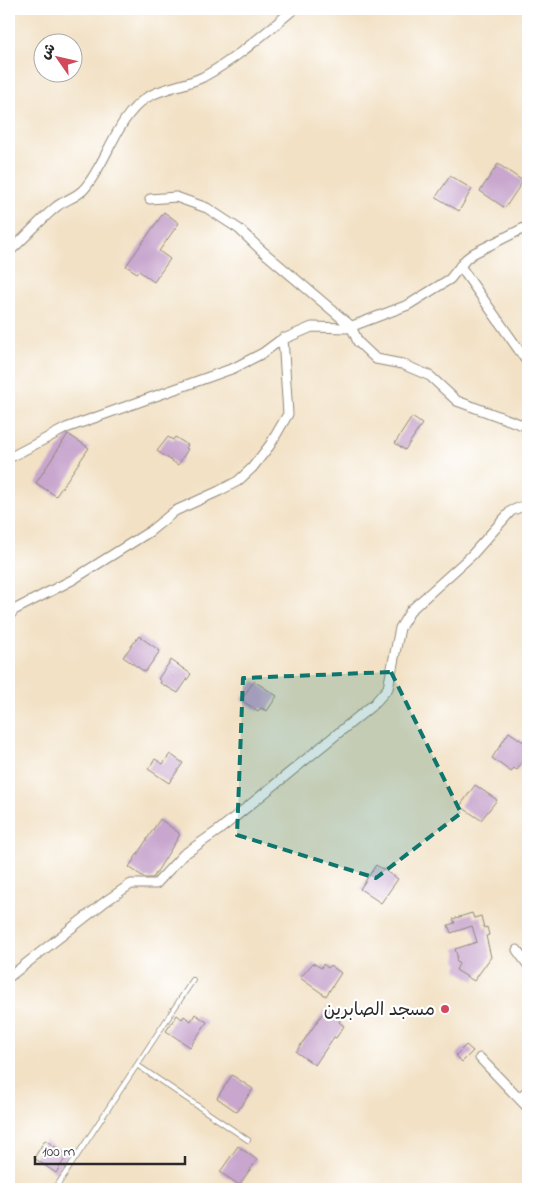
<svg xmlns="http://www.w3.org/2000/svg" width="537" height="1198" font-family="'Indie Flower','Playpen Sans Arabic',sans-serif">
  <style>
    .building { fill: #c8a6ce }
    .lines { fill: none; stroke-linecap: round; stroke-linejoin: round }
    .lane-casing { stroke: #8e8678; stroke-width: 6 }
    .street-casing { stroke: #8e8678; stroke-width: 11 }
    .lane { stroke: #fff; stroke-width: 4.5 }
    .street { stroke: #fff; stroke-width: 9 }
    .marked { fill: #0f766e; fill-opacity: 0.2; stroke: #0f766e; stroke-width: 4; stroke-dasharray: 10 6; stroke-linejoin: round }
    .poi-dot { fill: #d1495b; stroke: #fff; stroke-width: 2 }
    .labels { text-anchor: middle; stroke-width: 4.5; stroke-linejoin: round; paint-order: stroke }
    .poi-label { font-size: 18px; fill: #2b2b2b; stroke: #fff; text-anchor: end }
  </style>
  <rect width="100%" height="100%" fill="#fff"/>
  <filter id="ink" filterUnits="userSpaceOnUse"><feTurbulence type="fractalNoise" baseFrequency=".02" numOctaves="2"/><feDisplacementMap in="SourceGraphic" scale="10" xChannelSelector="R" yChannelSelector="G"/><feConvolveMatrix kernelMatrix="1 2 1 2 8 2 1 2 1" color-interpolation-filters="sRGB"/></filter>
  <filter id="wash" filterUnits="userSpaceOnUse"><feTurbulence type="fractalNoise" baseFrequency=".0096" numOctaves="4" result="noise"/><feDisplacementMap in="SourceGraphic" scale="20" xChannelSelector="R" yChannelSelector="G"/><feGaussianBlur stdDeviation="1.12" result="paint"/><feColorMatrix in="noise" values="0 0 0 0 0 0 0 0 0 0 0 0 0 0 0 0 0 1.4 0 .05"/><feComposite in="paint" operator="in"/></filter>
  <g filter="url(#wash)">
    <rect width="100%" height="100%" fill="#f2e1c5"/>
    <g id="blocks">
      <path class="building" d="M498 164 523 181 505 208 480 191Z
        M450 176 472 189 459 211 436 197Z
        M164 212 179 223 159 251 170 259 154 282 139 271 137 273 126 266Z
        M412 417 422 424 405 450 395 443Z
        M68 434 89 448 56 496 36 483Z
        M168 437 173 440 175 437 188 445 186 448 188 449 178 465 157 451Z
        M139 636 160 651 145 672 123 657Z
        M171 660 191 674 178 693 160 683 161 681 158 679Z
        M254 681 277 696 267 711 261 708 258 711 241 700Z
        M509 732 528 745 526 752 527 754 517 770 514 768 511 772 492 758Z
        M170 754 183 763 169 783 148 769 155 759 163 764Z
        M475 785 497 800 481 820 460 806Z
        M160 819 179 833V836L153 878H145L129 867Z
        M376 865 398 879 381 903 360 889Z
        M472 913 474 918 481 916 484 928 487 927 489 935 486 936 491 957 474 981 456 970 459 964 456 961 457 955 455 949 477 942 472 926 451 933 448 925 455 923 453 919Z
        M313 963 321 968 323 964 328 968 330 965 341 973 326 996 300 978Z
        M327 1007 341 1016 339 1018 341 1019 339 1022 344 1026 336 1038 334 1037 315 1065 296 1052Z
        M195 1014 207 1022 190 1047 166 1031 177 1015 182 1019 184 1016 191 1021Z
        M466 1045 473 1051 462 1062 456 1055Z
        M232 1075 253 1089 237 1112 217 1098Z
        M45 1140 66 1154V1157L56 1173 34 1158Z
        M238 1146 257 1160 239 1185 220 1172Z"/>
    </g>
  </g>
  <g filter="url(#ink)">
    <use href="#blocks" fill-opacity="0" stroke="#8e8678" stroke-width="1"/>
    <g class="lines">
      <g class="lane-casing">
        <path id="lane" d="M137 1065 248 1140
          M55 1189 193 980"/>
      </g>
      <g class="street-casing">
        <path id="street" d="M150 199 176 197 207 208 239 229 260 249 351 326 358 342 376 359 402 364 430 376 457 401 528 427
          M9 252C25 238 39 221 56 207 64 200 76 198 84 189 107 163 116 118 146 98 163 87 185 86 203 77 235 60 266 32 294 9
          M460 266 528 363
          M9 458 66 428 234 368 263 353 279 341 312 327 347 328 408 305 450 279 466 259 474 253 528 226
          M9 616 14 610 72 580 149 532 175 511 219 491 238 481 252 468 270 445 288 414 283 338
          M517 950 528 965
          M9 977 106 901 131 884H156L183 855 219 830 374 704 388 688 400 628 411 610 471 556 511 511 528 504
          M480 1058 528 1108
          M519 1098 528 1090"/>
      </g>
      <use href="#lane" class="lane"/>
      <use href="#street" class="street"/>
    </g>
  </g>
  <path class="marked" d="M391 672 461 813 376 878 237 835 243 678Z"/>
  <circle class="poi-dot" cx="445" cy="1009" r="5"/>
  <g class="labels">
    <g class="poi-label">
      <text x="435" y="1015">مسجد الصابرين</text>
    </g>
  </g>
  <rect width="537" height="1198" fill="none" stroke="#fff" stroke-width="30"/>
  <g transform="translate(58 58) rotate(304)"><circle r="24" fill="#ffffff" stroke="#aaaaaa"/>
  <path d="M0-4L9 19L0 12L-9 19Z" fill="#d1495b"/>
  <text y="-8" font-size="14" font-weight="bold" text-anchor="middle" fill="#2b2b2b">ش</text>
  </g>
  <path d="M35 1156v8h150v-8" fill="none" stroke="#2b2b2b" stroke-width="2.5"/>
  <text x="42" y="1156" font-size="15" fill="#2b2b2b" stroke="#ffffff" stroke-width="4" paint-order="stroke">100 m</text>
</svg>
